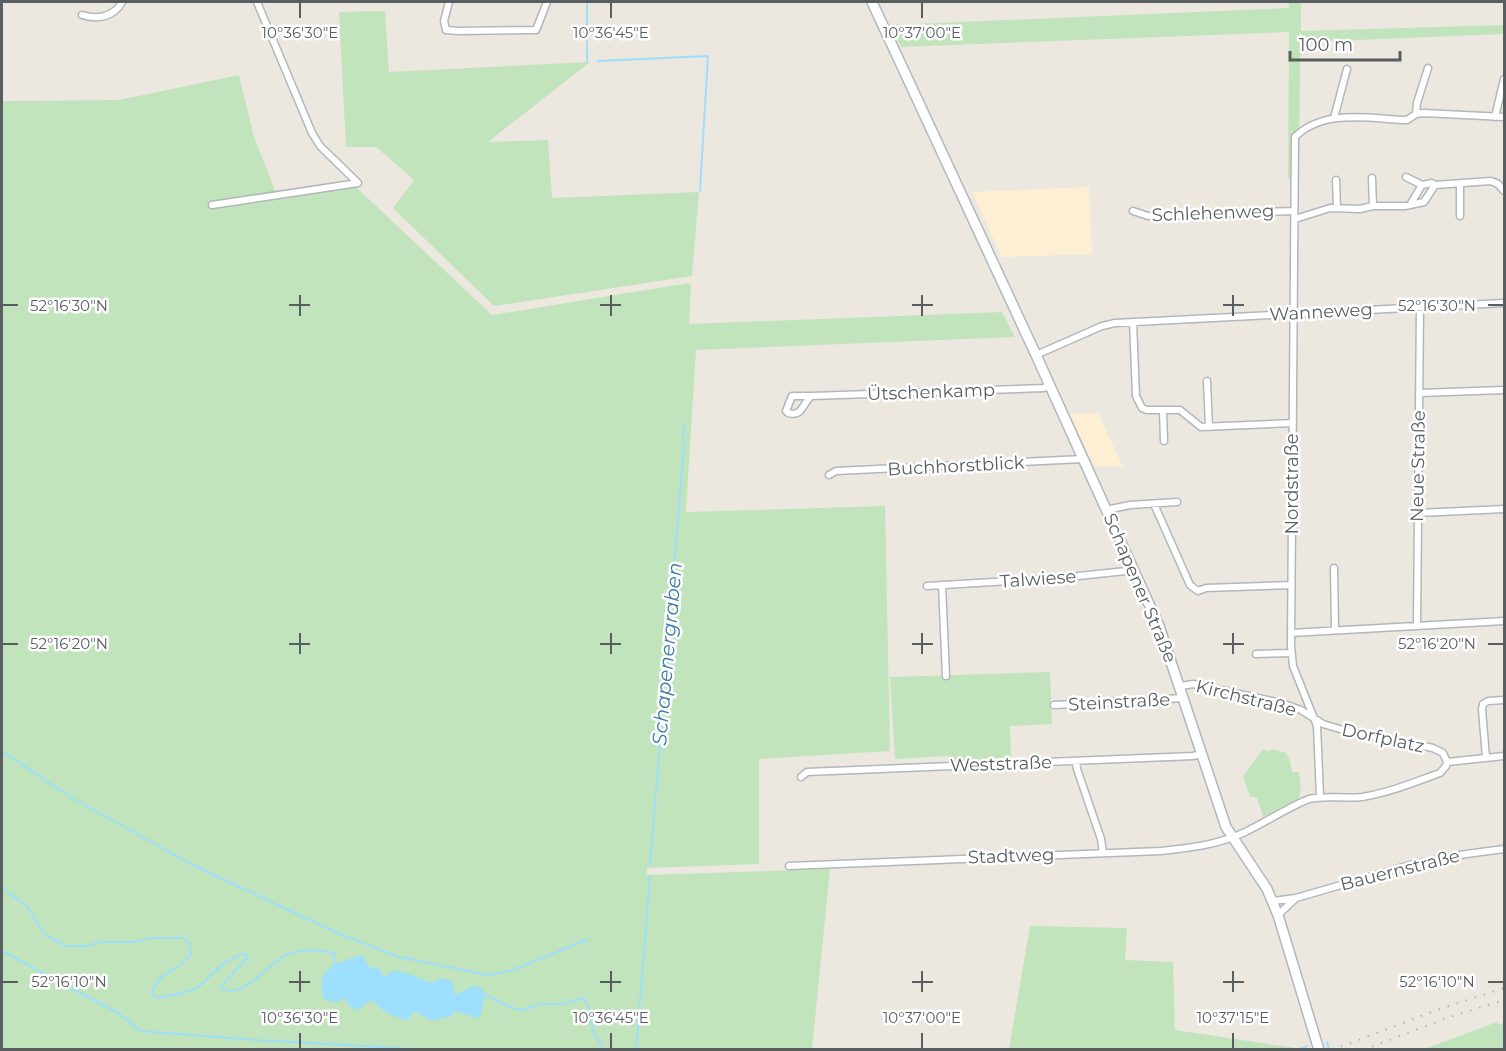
<svg xmlns="http://www.w3.org/2000/svg" width="1506" height="1051" font-family="Montserrat,sans-serif">
  <style>
    .commercial { fill: #fdefd4 }
    .green { fill: #c1e4bc }
    .water { fill: #9edffe }
    .lines { fill: none; stroke-linecap: round; stroke-linejoin: round }
    .stream { stroke: #9edffe; stroke-width: 2 }
    .street-casing { stroke: #b3b7bb; stroke-width: 9 }
    .secondary-casing { stroke: #b2b7bb; stroke-width: 12 }
    .street { stroke: #fff; stroke-width: 6 }
    .secondary { stroke: #fff; stroke-width: 9 }
    .rail { stroke: #b0b1b1; stroke-width: 2; stroke-dasharray: 1.5 8; stroke-linecap: butt }
    .ticks { fill: none; stroke: #595e61; stroke-width: 2 }
    .labels { text-anchor: middle; stroke-width: 5; stroke-linejoin: round; paint-order: stroke }
    .street-label { font-size: 18px; fill: #595e61; stroke: #fff }
    .water-label { font-size: 20px; font-style: italic; fill: #3b7ba7; stroke: #fff }
    .ticks-label { font-size: 15px; text-anchor: middle; fill: #595e61; stroke: #fff; stroke-width: 5; stroke-linejoin: round; paint-order: stroke }
  </style>
  <rect width="100%" height="100%" fill="#ece8e0"/>
  <path class="commercial" d="M1089 187 1092 254 1002 257 972 192Z
    M1098 413 1123 467 1094 466 1070 414Z"/>
  <path class="green" d="M1289 2H1301V31L1504 25V34L1309 42 1300 57 1299 179H1288L1289 32 901 47 891 25 1289 8Z
    M385 11 389 72 590 62 488 142 548 140 552 198 699 192 692 276 494 306 393 208 414 180 376 147H346L339 12Z
    M239 75 254 137 276 193 348 182 357 188 492 315 689 283 691 286 689 324 1002 312 1015 337 696 350 686 512 885 506 890 751 759 759V864L647 868V875L830 869 812 1049H2V101L119 100Z
    M1050 672 1052 724 1010 726 1011 760 948 763V756L895 759 890 677Z
    M1263 749 1269 752 1271 749 1286 753 1290 761 1292 772H1299L1301 788 1299 798 1263 817 1257 797H1250L1243 776Z
    M1030 926 1127 928 1125 960 1173 962 1175 1030 1302 1049H1009Z
    M1497 1022 1498 1025 1504 1023V1049H1424Z"/>
  <path class="water" d="M362 955 370 968 378 967 384 977 394 970 407 973 431 983 441 978 452 981 456 995 472 986 480 987 485 993 481 1014 477 1018 456 1011 451 1016 432 1021 414 1011 408 1020C393 1018 382 1011 372 1000L366 1003 359 1010 350 1007 345 998 336 1003 324 999C313 967 339 962 362 955Z"/>
  <g class="lines">
    <path class="stream" d="M598 61 708 56 700 191
      M587 62V2
      M683 440 684 424
      M2 751 72 798 193 865 335 932 399 957 487 975 510 971 588 939
      M650 865 684 444
      M2 888 27 906 45 935 66 946H86L100 942H133L152 938H183L189 943 191 953C181 972 157 970 152 994L156 997C167 997 195 992 202 984 215 971 227 957 246 954L247 958 223 984 221 988C244 1001 268 963 286 955 302 948 318 950 334 953L335 964
      M2 951 120 1014 140 1031 256 1040 432 1050
      M484 994 509 1007 522 1010 541 1004H563L584 998 590 1010 593 1031 604 1050
      M1327 1042 1329 1050
      M636 1050 650 876
      M1297 1050 1307 1046"/>
    <g class="street-casing">
      <path id="street" d="M257 2 312 133 320 146 358 183
        M449 2 444 21 446 30 458 31 536 30 547 2
        M82 15C97 20 114 17 122 2
        M1416 114 1417 103 1428 68
        M1495 117 1504 79
        M1334 118 1347 69
        M1406 177 1422 185
        M1372 178 1373 206
        M1336 180 1337 208
        M212 205 358 183
        M1410 205 1422 185 1432 183 1435 185
        M1133 211 1148 216 1294 211
        M1460 216V184
        M1295 219 1330 208 1360 209 1373 206H1405L1424 202 1435 185 1491 181 1498 184 1504 191
        M1133 322 1136 396 1142 408 1147 410H1180L1201 427 1293 423
        M1036 355 1102 326 1115 323 1504 303
        M1207 381 1209 427
        M1419 393 1504 390
        M811 396H792L786 411 788 413C802 417 802 405 811 396L1044 388 1050 384
        M1163 410 1164 441
        M829 475 836 471 1083 459
        M1154 504 1190 585 1198 591 1206 588 1291 585
        M1106 510 1130 505 1177 502
        M1418 513 1504 509
        M1334 568 1335 629
        M942 585 946 676
        M927 586 1059 578 1126 571 1134 569
        M1417 625 1420 307
        M1291 633 1504 621
        M1256 654 1291 653
        M1181 686 1193 684 1281 703 1301 710 1323 724 1343 730 1433 748 1443 753 1447 762
        M1054 705 1184 698
        M1486 758 1482 709 1483 704 1488 701 1504 700
        M1076 761 1077 769 1101 839 1103 853
        M1447 762 1504 756
        M801 777 807 772 1193 756 1202 754
        M1320 796 1317 726 1293 666 1291 646 1295 137C1324 108 1371 119 1407 120L1416 114 1424 113 1504 117
        M789 866 1161 851C1189 848 1217 845 1243 833 1265 823 1286 808 1309 799 1326 795 1344 799 1362 797 1388 793 1415 782 1440 773L1446 766 1447 762
        M1273 901 1296 898 1410 865 1466 854 1504 849
        M1278 915 1296 898"/>
    </g>
    <g class="secondary-casing">
      <path id="secondary" d="M872 2 1036 355 1159 626 1226 827 1267 889 1278 915 1319 1050"/>
    </g>
    <use href="#street" class="street"/>
    <use href="#secondary" class="secondary"/>
    <path class="rail" d="M1332 1050 1437 1010 1504 988
      M1363 1050 1450 1017 1504 1000"/>
  </g>
  <path class="ticks" d="M300 3V18M611 3V18M922 3V18M300 295V316M611 295V316M922 295V316M1233 295V316M3 305H18M289 305H310M600 305H621M912 305H933M1223 305H1244M1488 305H1503M300 633V654M611 633V654M922 633V654M1233 633V654M3 644H18M289 644H310M600 644H621M912 644H933M1223 644H1244M1488 644H1503M300 971V992M611 971V992M922 971V992M1233 971V992M3 982H18M289 982H310M600 982H621M912 982H933M1223 982H1244M1488 982H1503M300 1033V1048M611 1033V1048M922 1033V1048M1233 1033V1048"/>
  <g class="labels">
    <g class="street-label">
      <text transform="translate(1213 213) rotate(-2)" y="6">Schlehenweg</text>
      <text transform="translate(1321 312) rotate(-3)" y="6">Wanneweg</text>
      <text transform="translate(931 392) rotate(-2)" y="6">Ütschenkamp</text>
      <text transform="translate(956 466) rotate(-3)" y="6">Buchhorstblick</text>
      <text transform="translate(1418 466) rotate(-89)" y="6">Neue Straße</text>
      <text transform="translate(1292 484) rotate(-90)" y="6">Nordstraße</text>
      <text transform="translate(1038 579) rotate(-4)" y="6">Talwiese</text>
      <text transform="translate(1140 588) rotate(67)" y="6">Schapener Straße</text>
      <text transform="translate(1246 698) rotate(14)" y="6">Kirchstraße</text>
      <text transform="translate(1119 702) rotate(-3)" y="6">Steinstraße</text>
      <text transform="translate(1383 738) rotate(12)" y="6">Dorfplatz</text>
      <text transform="translate(1001 764) rotate(-2)" y="6">Weststraße</text>
      <text transform="translate(1011 856) rotate(-2)" y="6">Stadtweg</text>
      <text transform="translate(1400 870) rotate(-14)" y="6">Bauernstraße</text>
    </g>
    <g class="water-label">
      <text transform="translate(667 654) rotate(-85)" y="7">Schapenergraben</text>
    </g>
  </g>
  <g class="ticks-label">
    <text x="300" y="38">10°36'30"E</text>
    <text x="611" y="38">10°36'45"E</text>
    <text x="922" y="38">10°37'00"E</text>
    <text x="69" y="311">52°16'30"N</text>
    <text x="1437" y="311">52°16'30"N</text>
    <text x="69" y="649">52°16'20"N</text>
    <text x="1437" y="649">52°16'20"N</text>
    <text x="69" y="987">52°16'10"N</text>
    <text x="1437" y="987">52°16'10"N</text>
    <text x="300" y="1023">10°36'30"E</text>
    <text x="611" y="1023">10°36'45"E</text>
    <text x="922" y="1023">10°37'00"E</text>
    <text x="1233" y="1023">10°37'15"E</text>
  </g>
  <rect width="1506" height="1051" fill="none" stroke="#595e61" stroke-width="6"/>
  <path d="M1290 51v9h110v-9" fill="none" stroke="#595e61" stroke-width="3"/>
  <text x="1299" y="51" font-size="18" fill="#595e61" stroke="#ffffff" stroke-width="4.5" paint-order="stroke">100 m</text>
</svg>
